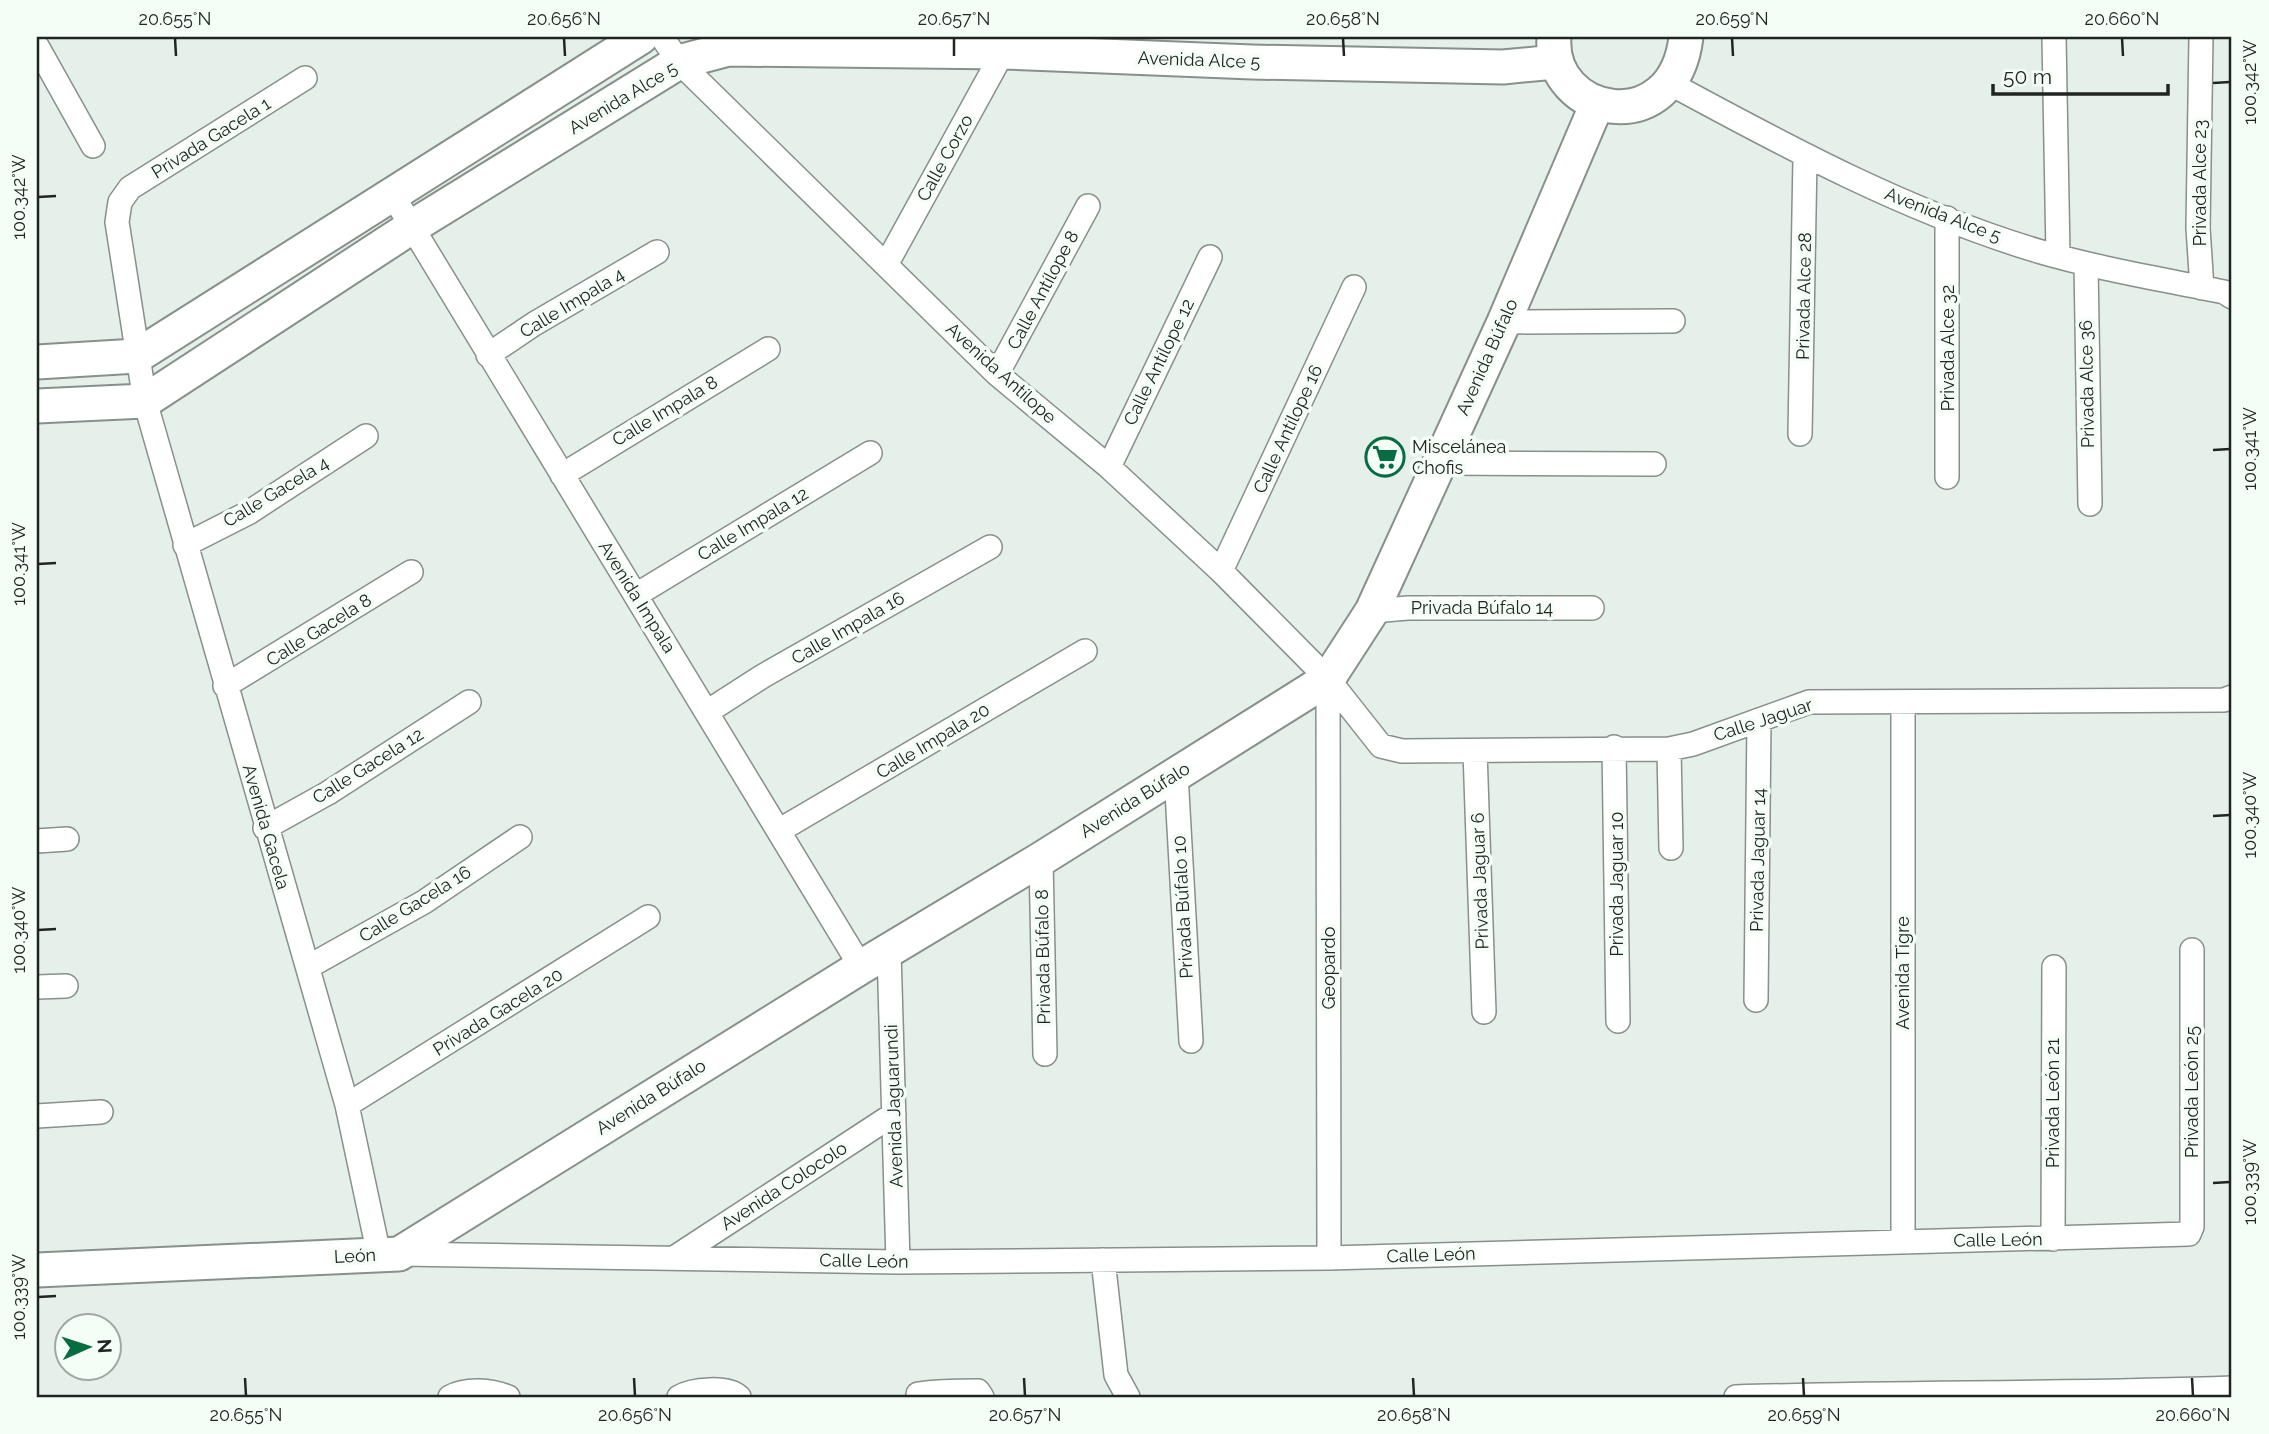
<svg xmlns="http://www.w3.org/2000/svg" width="2269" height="1434" font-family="Raleway,sans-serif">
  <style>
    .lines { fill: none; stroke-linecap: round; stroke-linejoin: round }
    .street-casing { stroke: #87908a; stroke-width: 26 }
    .secondary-casing { stroke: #87908a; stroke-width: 37 }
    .street { stroke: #fff; stroke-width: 23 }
    .secondary { stroke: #fff; stroke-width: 33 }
    .ticks { fill: none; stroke: #212522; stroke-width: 2.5 }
    .labels { text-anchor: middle; stroke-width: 7; stroke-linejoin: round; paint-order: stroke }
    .street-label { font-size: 18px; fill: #212522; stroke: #f4fef7 }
    .poi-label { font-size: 18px; fill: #212522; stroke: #f4fef7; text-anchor: start }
    .neatline { fill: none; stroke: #212522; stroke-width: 2.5 }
    .ticks-label { font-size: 18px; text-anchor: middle; fill: #212522 }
  </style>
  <rect width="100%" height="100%" fill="#e6f0ea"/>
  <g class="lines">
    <g class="street-casing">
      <path id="street" d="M662 37 679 62 997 374 1109 467 1221 571 1328 679 1381 746 1402 751 1669 749 1693 744 1809 702 2224 700 2232 697
        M2054 37 2058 255
        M2201 37 2198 228 2202 288
        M37 46 93 146
        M305 78 130 188 120 202 117 222 145 401 347 1105 379 1255
        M1671 84C1789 148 1908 212 2038 251 2099 269 2162 279 2224 292L2232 297
        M392 194 861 967
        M2086 264 2090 504
        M886 265 1003 52 1006 40
        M1504 322 1673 321
        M488 355 534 324 657 252
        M997 374 1088 206
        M1800 434 1805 158
        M1439 463 1654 464
        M1109 467 1210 257
        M562 475 768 349
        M1947 477V218
        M185 545 248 513 366 436
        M1221 571 1354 287
        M636 595 870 453
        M1372 611 1408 608H1592
        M1328 679 1329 1258
        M225 686 411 572
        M707 712 763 676 990 547
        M1614 747 1618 1021
        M1669 749 1671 848
        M1475 751 1484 1012
        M1176 774 1191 1041
        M265 828 328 793 469 702
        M780 830 1085 651
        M37 841 67 839
        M1041 859 1045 1054
        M889 951 898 1262
        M308 967 424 902 520 837
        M37 987 66 986
        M1756 1000 1759 720
        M347 1105 648 917
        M37 1116 101 1112
        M2053 1239 2054 967
        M1903 1242V703
        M401 1254 898 1262 1329 1258 2189 1234 2192 1227V950
        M674 1258 894 1114
        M1103 1260 1116 1375 1128 1397
        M450 1397C466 1388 492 1390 508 1397
        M679 1397C692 1389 728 1386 739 1397
        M918 1397V1394C938 1391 958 1391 978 1391L982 1397
        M1736 1397C1902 1392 2067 1394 2232 1388"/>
    </g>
    <g class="secondary-casing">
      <path id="secondary" d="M1554 37C1548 117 1674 142 1686 37
        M37 362 137 356 641 37
        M37 406 145 401 410 228 679 62 728 49 1003 52 1252 62 1503 67 1555 62
        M37 1270 399 1254 861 967 1041 859 1328 679 1372 611 1504 322 1597 104"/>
    </g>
    <use href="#street" class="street"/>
    <use href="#secondary" class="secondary"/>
  </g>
  <path class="ticks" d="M175 38 176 56M564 38 565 56M954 38V56M1343 38 1344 56M1732 38 1733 56M2122 38 2123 56M2213 83 2230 82M38 197 56 196M2213 450 2230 449M38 564 56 563M2213 816 2230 815M38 930 56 929M2213 1183 2230 1182M38 1297 56 1296M245 1378 246 1396M634 1378 635 1396M1024 1378 1025 1396M1413 1378 1414 1396M1803 1378 1804 1396M2192 1378 2193 1396"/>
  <defs>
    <g id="supermarket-ring" transform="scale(2.0125)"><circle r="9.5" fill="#f4fef7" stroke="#066d43" stroke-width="1.5"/><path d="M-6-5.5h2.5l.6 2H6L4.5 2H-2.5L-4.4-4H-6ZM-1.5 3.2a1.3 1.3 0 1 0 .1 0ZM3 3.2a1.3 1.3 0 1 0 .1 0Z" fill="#066d43"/></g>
  </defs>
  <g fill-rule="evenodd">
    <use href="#supermarket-ring" x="1385" y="457"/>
  </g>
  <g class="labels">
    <g class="street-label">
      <text transform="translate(1199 60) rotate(2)" y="6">Avenida Alce 5</text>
      <text transform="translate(623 98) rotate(-31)" y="6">Avenida Alce 5</text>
      <text transform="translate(211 138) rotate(-32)" y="6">Privada Gacela 1</text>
      <text transform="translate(945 158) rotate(-61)" y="6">Calle Corzo</text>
      <text transform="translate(2200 183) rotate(-90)" y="6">Privada Alce 23</text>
      <text transform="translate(1943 215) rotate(21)" y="6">Avenida Alce 5</text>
      <text transform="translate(1043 290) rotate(-62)" y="6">Calle Antílope 8</text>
      <text transform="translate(1804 296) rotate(-89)" y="6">Privada Alce 28</text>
      <text transform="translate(572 303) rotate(-31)" y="6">Calle Impala 4</text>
      <text transform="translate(1948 348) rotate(-90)" y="6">Privada Alce 32</text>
      <text transform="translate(1487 357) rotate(-66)" y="6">Avenida Búfalo</text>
      <text transform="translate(1159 362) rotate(-64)" y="6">Calle Antílope 12</text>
      <text transform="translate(1001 373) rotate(42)" y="6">Avenida Antílope</text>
      <text transform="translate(2087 384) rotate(-91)" y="6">Privada Alce 36</text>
      <text transform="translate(665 411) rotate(-31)" y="6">Calle Impala 8</text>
      <text transform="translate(1288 429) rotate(-65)" y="6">Calle Antílope 16</text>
      <text transform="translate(276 492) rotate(-31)" y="6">Calle Gacela 4</text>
      <text transform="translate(753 524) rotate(-31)" y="6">Calle Impala 12</text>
      <text transform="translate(637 597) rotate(58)" y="6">Avenida Impala</text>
      <text x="1482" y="614">Privada Búfalo 14</text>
      <text transform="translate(848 628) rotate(-30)" y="6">Calle Impala 16</text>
      <text transform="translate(319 630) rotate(-32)" y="6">Calle Gacela 8</text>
      <text transform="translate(1763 720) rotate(-18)" y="6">Calle Jaguar</text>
      <text transform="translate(933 741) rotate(-31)" y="6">Calle Impala 20</text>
      <text transform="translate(368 766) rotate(-32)" y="6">Calle Gacela 12</text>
      <text transform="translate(1135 800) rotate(-32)" y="6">Avenida Búfalo</text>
      <text transform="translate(266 827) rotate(74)" y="6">Avenida Gacela</text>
      <text transform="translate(1758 860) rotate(-89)" y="6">Privada Jaguar 14</text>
      <text transform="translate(1480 881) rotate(-92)" y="6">Privada Jaguar 6</text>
      <text transform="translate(1617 884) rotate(-90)" y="6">Privada Jaguar 10</text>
      <text transform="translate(415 904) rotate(-32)" y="6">Calle Gacela 16</text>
      <text transform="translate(1183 907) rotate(-93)" y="6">Privada Búfalo 10</text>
      <text transform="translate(1043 957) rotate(-91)" y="6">Privada Búfalo 8</text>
      <text transform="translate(1329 968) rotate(-90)" y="6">Geopardo</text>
      <text transform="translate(1903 973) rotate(-90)" y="6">Avenida Tigre</text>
      <text transform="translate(498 1012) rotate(-32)" y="6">Privada Gacela 20</text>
      <text transform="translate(2192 1092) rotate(-90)" y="6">Privada León 25</text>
      <text transform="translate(651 1097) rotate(-32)" y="6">Avenida Búfalo</text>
      <text transform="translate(2053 1103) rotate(-90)" y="6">Privada León 21</text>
      <text transform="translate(894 1106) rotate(-92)" y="6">Avenida Jaguarundi</text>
      <text transform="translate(784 1186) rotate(-33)" y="6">Avenida Colocolo</text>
      <text transform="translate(1998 1240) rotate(-1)" y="6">Calle León</text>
      <text transform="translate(1431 1255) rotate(-2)" y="6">Calle León</text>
      <text transform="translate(355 1256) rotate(-3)" y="6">León</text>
      <text transform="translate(864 1261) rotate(1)" y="6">Calle León</text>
    </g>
    <g class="poi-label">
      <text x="1412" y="453">Miscelánea<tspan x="1412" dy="21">Chofis</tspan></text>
    </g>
  </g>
  <rect width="2269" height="1434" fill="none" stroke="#f4fef7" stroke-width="77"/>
  <g transform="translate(88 1347) rotate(87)"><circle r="33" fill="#f4fef7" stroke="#a0a7a2" stroke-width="2"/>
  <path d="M0-5L12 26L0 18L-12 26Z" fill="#066d43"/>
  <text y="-10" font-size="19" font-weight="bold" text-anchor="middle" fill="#212522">N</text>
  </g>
  <path d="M1993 84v10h175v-10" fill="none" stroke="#212522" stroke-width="3.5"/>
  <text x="2003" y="84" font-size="21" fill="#212522" stroke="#f4fef7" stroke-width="5" paint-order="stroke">50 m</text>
  <rect x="38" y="38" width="2192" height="1358" class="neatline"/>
  <g class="ticks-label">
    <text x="175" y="25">20.655°N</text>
    <text x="564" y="25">20.656°N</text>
    <text x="954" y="25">20.657°N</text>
    <text x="1343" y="25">20.658°N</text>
    <text x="1732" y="25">20.659°N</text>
    <text x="2122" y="25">20.660°N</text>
    <text transform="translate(2250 82) rotate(-90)" y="6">100.342°W</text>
    <text transform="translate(19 197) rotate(-90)" y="6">100.342°W</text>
    <text transform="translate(2250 449) rotate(-90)" y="6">100.341°W</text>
    <text transform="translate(19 564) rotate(-90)" y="6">100.341°W</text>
    <text transform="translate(2250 815) rotate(-90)" y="6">100.340°W</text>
    <text transform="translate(19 930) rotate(-90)" y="6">100.340°W</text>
    <text transform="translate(2250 1182) rotate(-90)" y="6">100.339°W</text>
    <text transform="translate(19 1297) rotate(-90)" y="6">100.339°W</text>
    <text x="246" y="1421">20.655°N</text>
    <text x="635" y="1421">20.656°N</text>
    <text x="1025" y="1421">20.657°N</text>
    <text x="1414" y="1421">20.658°N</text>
    <text x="1804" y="1421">20.659°N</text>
    <text x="2193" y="1421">20.660°N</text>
  </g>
</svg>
